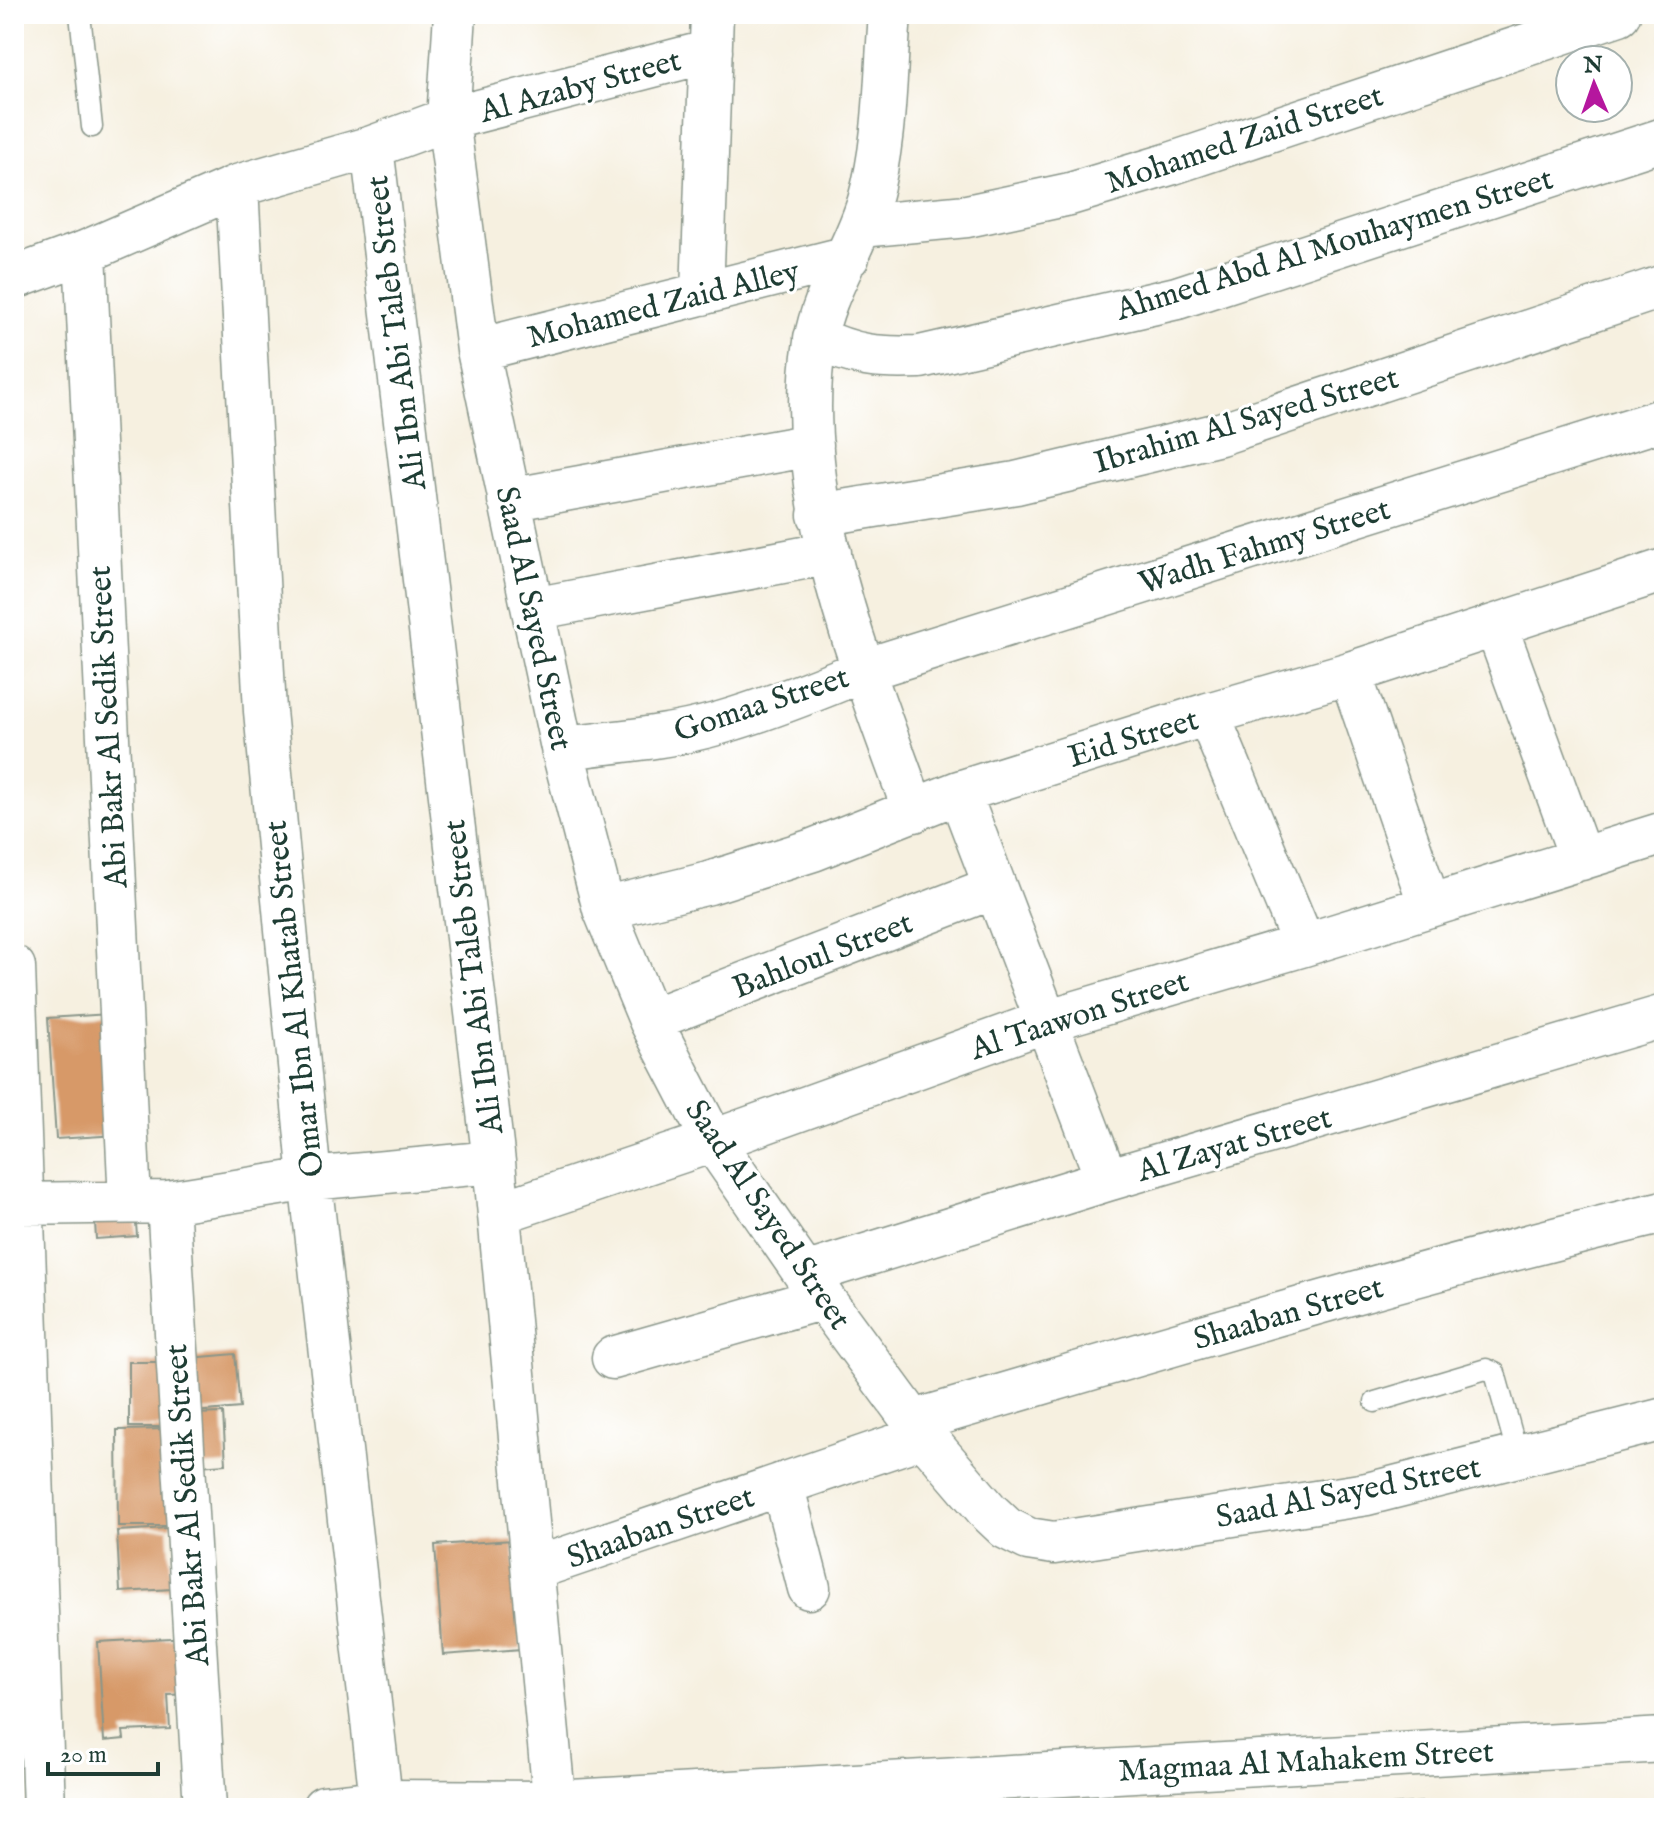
<svg xmlns="http://www.w3.org/2000/svg" width="1678" height="1822" font-family="'IM FELL English',serif">
  <style>
    .building { fill: #d79967 }
    .lines { fill: none; stroke-linecap: round; stroke-linejoin: round }
    .service-casing { stroke: #8a968a; stroke-width: 23 }
    .minor-casing { stroke: #8a968a; stroke-width: 45 }
    .tertiary-casing { stroke: #8a968a; stroke-width: 47 }
    .service { stroke: #fff; stroke-width: 20 }
    .minor { stroke: #fff; stroke-width: 42 }
    .tertiary { stroke: #fff; stroke-width: 44 }
    .labels { text-anchor: middle; stroke-width: 6; stroke-linejoin: round; paint-order: stroke }
    .street-label { font-size: 32px; fill: #1f3d34; stroke: #fff }
  </style>
  <rect width="100%" height="100%" fill="#fff"/>
  <filter id="ink" filterUnits="userSpaceOnUse"><feTurbulence type="fractalNoise" baseFrequency=".0125" numOctaves="2"/><feDisplacementMap in="SourceGraphic" scale="16" xChannelSelector="R" yChannelSelector="G"/><feConvolveMatrix kernelMatrix="1 2 1 2 8 2 1 2 1" color-interpolation-filters="sRGB"/></filter>
  <filter id="wash" filterUnits="userSpaceOnUse"><feTurbulence type="fractalNoise" baseFrequency=".006" numOctaves="4" result="noise"/><feDisplacementMap in="SourceGraphic" scale="32" xChannelSelector="R" yChannelSelector="G"/><feGaussianBlur stdDeviation="1.8" result="paint"/><feColorMatrix in="noise" values="0 0 0 0 0 0 0 0 0 0 0 0 0 0 0 0 0 1.4 0 .05"/><feComposite in="paint" operator="in"/></filter>
  <g filter="url(#wash)">
    <rect width="100%" height="100%" fill="#f6f0e0"/>
    <g id="blocks">
      <path class="building" d="M109 1014 117 1135 56 1139 48 1018Z
        M133 1185 137 1236 96 1239 93 1188Z
        M235 1354 240 1408 183 1413 178 1359Z
        M129 1362H166L167 1427H129Z
        M223 1413 226 1464 198 1466 195 1414Z
        M170 1429 171 1526H118L117 1430Z
        M168 1528 172 1589 120 1592 117 1531Z
        M513 1540 521 1649 443 1655 435 1545Z
        M189 1637 192 1694 168 1695 170 1729 123 1731 124 1739 104 1741 98 1642Z
        M1424 1802 1425 1808H1380V1806Z"/>
    </g>
  </g>
  <g filter="url(#ink)">
    <use href="#blocks" fill-opacity="0" stroke="#8a968a" stroke-width="2"/>
    <g class="lines">
      <g class="service-casing">
        <path id="service" d="M80 14 92 127
          M1375 1402 1486 1369 1495 1373 1518 1456"/>
      </g>
      <g class="minor-casing">
        <path id="minor" d="M455 14 448 119 478 350 562 748 604 909 650 1020 713 1141 805 1274 924 1436 988 1511 1006 1528 1028 1539 1054 1543 1367 1494 1664 1419
          M890 14C885 75 886 141 869 201 855 249 823 292 815 342 790 494 863 669 914 811
          M372 147 494 1162 555 1808
          M237 186 265 711 310 1179 382 1808
          M861 226 967 216 1070 194 1170 164 1619 14
          M85 252 130 1202
          M14 278 85 252 237 186 372 147 448 119 711 51
          M702 294 712 14
          M815 338C855 356 876 359 920 357L1177 298 1664 139
          M478 350 848 257
          M509 500 812 445
          M819 515 1016 483 1220 434 1664 286
          M533 609 830 553
          M1496 626 1581 859
          M1350 673 1430 906
          M1208 714 1304 945
          M562 748C615 742 669 738 720 723 769 709 816 690 864 670L1664 419
          M959 792 1107 1180
          M604 909 709 883 813 850 959 792 1208 714 1350 673 1664 570
          M14 967 44 1808
          M650 1020 995 887
          M168 1202 205 1808
          M14 1204 168 1202 310 1179 494 1162
          M499 1213 713 1141 1046 1021 1304 945 1664 833
          M805 1274 1107 1180 1664 1016
          M613 1358 823 1298
          M914 1421C1163 1348 1412 1272 1664 1212
          M782 1484 809 1588
          M533 1569 924 1436"/>
      </g>
      <g class="tertiary-casing">
        <path id="tertiary" d="M324 1808 382 1802 554 1803 1664 1740"/>
      </g>
      <use href="#service" class="service"/>
      <use href="#minor" class="minor"/>
      <use href="#tertiary" class="tertiary"/>
    </g>
  </g>
  <g class="labels">
    <g class="street-label">
      <text transform="translate(580 85) rotate(-15)" y="11">Al Azaby Street</text>
      <text transform="translate(1244 138) rotate(-18)" y="11">Mohamed Zaid Street</text>
      <text transform="translate(1334 243) rotate(-17)" y="11">Ahmed Abd Al Mouhaymen Street</text>
      <text transform="translate(663 303) rotate(-14)" y="11">Mohamed Zaid Alley</text>
      <text transform="translate(395 333) rotate(-97)" y="11">Ali Ibn Abi Taleb Street</text>
      <text transform="translate(1246 419) rotate(-16)" y="11">Ibrahim Al Sayed Street</text>
      <text transform="translate(1264 545) rotate(-17)" y="11">Wadh Fahmy Street</text>
      <text transform="translate(535 618) rotate(78)" y="11">Saad Al Sayed Street</text>
      <text transform="translate(761 703) rotate(-18)" y="11">Gomaa Street</text>
      <text transform="translate(107 727) rotate(-93)" y="11">Abi Bakr Al Sedik Street</text>
      <text transform="translate(1133 737) rotate(-17)" y="11">Eid Street</text>
      <text transform="translate(822 954) rotate(-21)" y="11">Bahloul Street</text>
      <text transform="translate(472 977) rotate(-97)" y="11">Ali Ibn Abi Taleb Street</text>
      <text transform="translate(293 999) rotate(-96)" y="11">Omar Ibn Al Khatab Street</text>
      <text transform="translate(1079 1014) rotate(-18)" y="11">Al Taawon Street</text>
      <text transform="translate(1234 1143) rotate(-16)" y="11">Al Zayat Street</text>
      <text transform="translate(769 1214) rotate(56)" y="11">Saad Al Sayed Street</text>
      <text transform="translate(1288 1312) rotate(-16)" y="11">Shaaban Street</text>
      <text transform="translate(1348 1491) rotate(-11)" y="11">Saad Al Sayed Street</text>
      <text transform="translate(186 1505) rotate(-94)" y="11">Abi Bakr Al Sedik Street</text>
      <text transform="translate(660 1526) rotate(-19)" y="11">Shaaban Street</text>
      <text transform="translate(1306 1760) rotate(-3)" y="11">Magmaa Al Mahakem Street</text>
    </g>
  </g>
  <rect width="1678" height="1822" fill="none" stroke="#fff" stroke-width="48"/>
  <g transform="translate(1594 84) rotate(358)"><circle r="38" fill="#ffffff" stroke="#a5b1ae" stroke-width="2"/>
  <path d="M0-6L14 30L0 20L-14 30Z" fill="#b5179e"/>
  <text y="-12" font-size="22" font-weight="bold" text-anchor="middle" fill="#1f3d34">N</text>
  </g>
  <path d="M48 1762v12h110v-12" fill="none" stroke="#1f3d34" stroke-width="4"/>
  <text x="60" y="1762" font-size="24" fill="#1f3d34" stroke="#ffffff" stroke-width="6" paint-order="stroke">20 m</text>
</svg>
